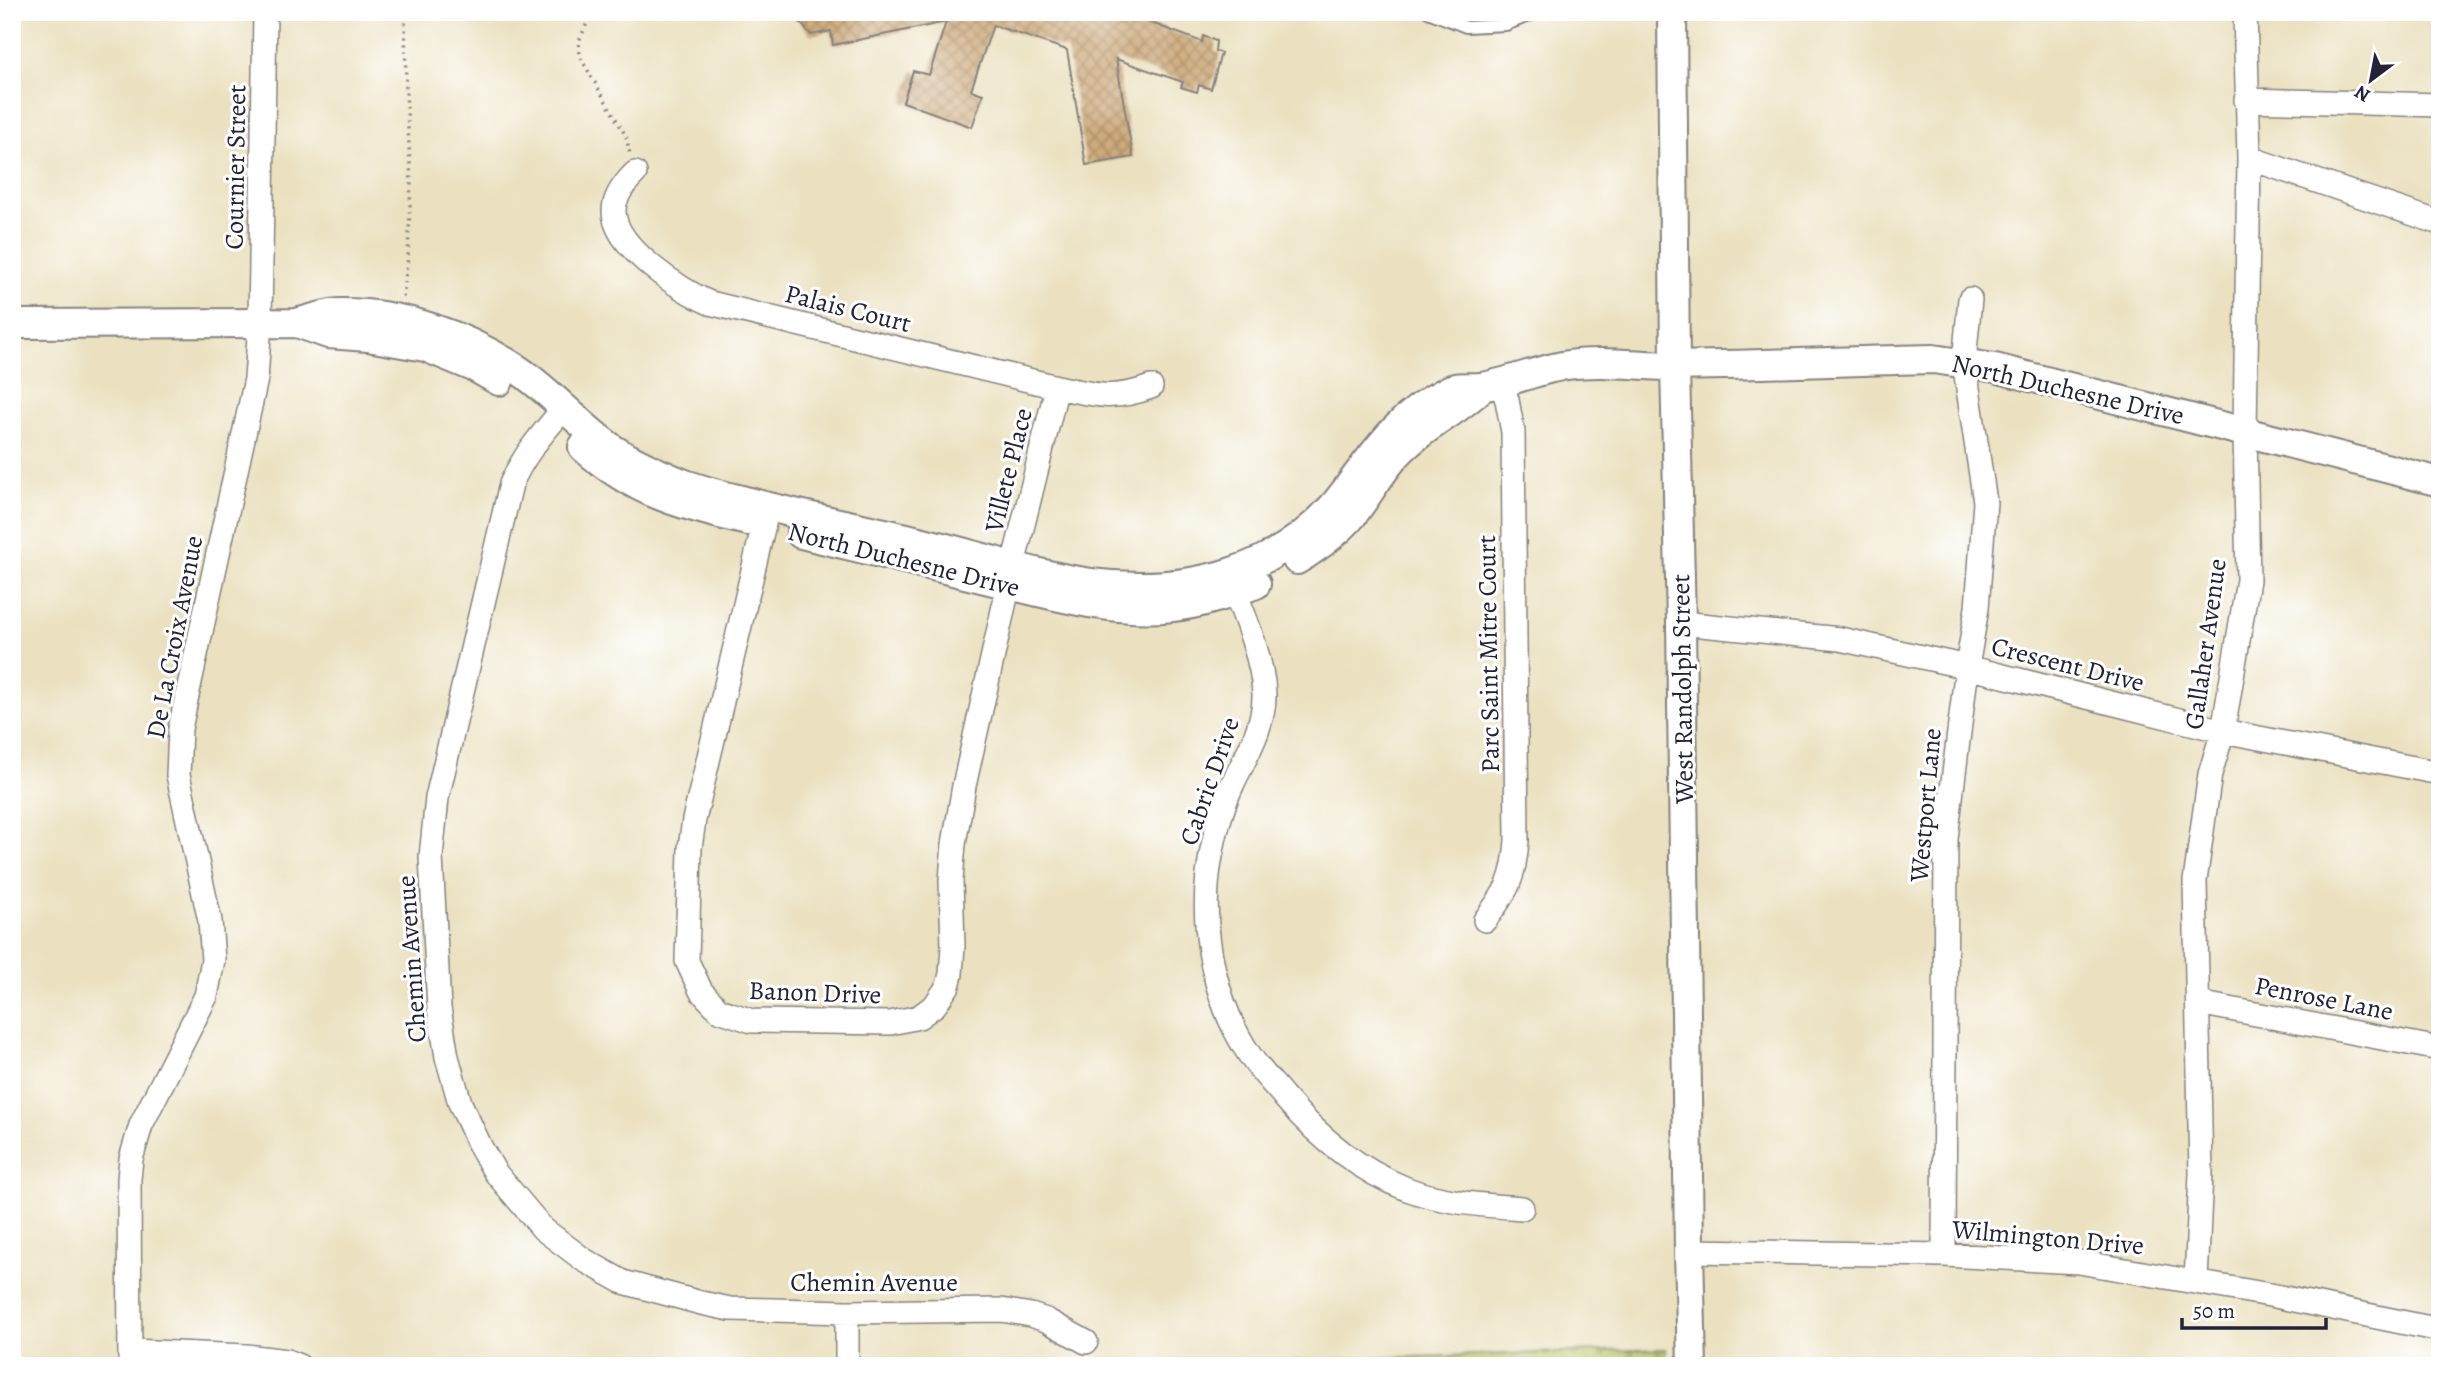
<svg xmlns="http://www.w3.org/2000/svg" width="2452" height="1378" font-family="Alegreya,serif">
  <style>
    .cemetery { fill: url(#cemetery-stones); stroke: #6e7654; stroke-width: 2 }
    .building { fill: url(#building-cross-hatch) }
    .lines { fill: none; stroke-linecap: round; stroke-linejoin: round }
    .service-casing { stroke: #86827e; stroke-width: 14 }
    .minor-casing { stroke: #86827e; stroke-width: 26 }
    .tertiary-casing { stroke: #86827e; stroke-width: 32 }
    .path { stroke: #86827e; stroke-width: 3.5; stroke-dasharray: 2 5; stroke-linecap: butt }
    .service { stroke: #fff; stroke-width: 10 }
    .minor { stroke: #fff; stroke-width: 23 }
    .tertiary { stroke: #fff; stroke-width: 28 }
    .labels { text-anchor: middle; stroke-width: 6; stroke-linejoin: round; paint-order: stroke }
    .street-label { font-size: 26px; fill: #22223b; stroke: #fff }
  </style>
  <defs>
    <pattern id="cemetery-stones" width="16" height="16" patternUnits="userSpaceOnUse" patternTransform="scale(1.75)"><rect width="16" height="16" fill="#bac96c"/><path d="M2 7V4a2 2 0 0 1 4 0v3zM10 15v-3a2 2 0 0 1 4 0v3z" fill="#a0ac5e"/></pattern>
    <pattern id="building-cross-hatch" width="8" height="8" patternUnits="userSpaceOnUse" patternTransform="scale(1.75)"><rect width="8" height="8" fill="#cfab7c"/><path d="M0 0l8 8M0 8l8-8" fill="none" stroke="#a88b67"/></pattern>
  </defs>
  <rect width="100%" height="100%" fill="#fff"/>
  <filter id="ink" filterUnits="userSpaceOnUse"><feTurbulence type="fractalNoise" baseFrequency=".0143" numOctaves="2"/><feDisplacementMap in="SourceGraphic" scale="14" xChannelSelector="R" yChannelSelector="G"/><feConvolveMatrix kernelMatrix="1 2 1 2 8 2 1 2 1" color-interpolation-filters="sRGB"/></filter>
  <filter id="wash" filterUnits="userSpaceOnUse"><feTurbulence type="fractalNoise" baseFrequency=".00686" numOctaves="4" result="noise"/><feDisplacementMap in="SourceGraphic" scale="28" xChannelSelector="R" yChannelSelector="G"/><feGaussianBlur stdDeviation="1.57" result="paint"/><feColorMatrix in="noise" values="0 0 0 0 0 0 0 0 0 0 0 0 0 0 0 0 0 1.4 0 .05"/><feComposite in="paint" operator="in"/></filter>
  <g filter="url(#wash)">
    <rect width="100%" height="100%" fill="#ebe1c0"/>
    <path class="cemetery" d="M1666 1349V1366H1225V1363Z"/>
    <g id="blocks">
      <path class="building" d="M791 12H1122L1202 42 1203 36 1216 41 1215 51 1221 53 1211 89 1199 85 1197 92 1181 87 1183 82 1116 59 1133 157 1086 165 1067 50 993 25 971 90 983 94 972 127 903 102 913 71 929 75 946 22 833 45 831 31 811 35Z"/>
    </g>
  </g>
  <g filter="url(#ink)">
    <use href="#blocks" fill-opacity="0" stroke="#86827e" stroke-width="2"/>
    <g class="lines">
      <g class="service-casing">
        <path id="service" d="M1428 12 1466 27 1506 25 1539 12"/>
      </g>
      <g class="minor-casing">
        <path id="minor" d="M2246 100 2440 105
          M2249 158 2440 223
          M635 173C625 183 614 196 614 211 614 247 680 290 710 303L1057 387C1095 395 1113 401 1151 387
          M564 408C543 433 524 454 511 484L437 798 431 857 439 1008 447 1057 460 1103 481 1148 495 1172 543 1229 584 1260 623 1282 701 1303 730 1309 847 1312 1001 1310 1031 1315 1046 1320 1086 1342
          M768 507 694 820 690 848 687 961 701 991 719 1010 752 1021 890 1023 919 1017 935 1005 948 986 951 974 953 946 951 880 954 844 964 786 1013 565 1057 387
          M1229 577C1242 610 1263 658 1264 694 1265 725 1246 756 1233 783 1220 811 1212 844 1208 875 1201 936 1216 1006 1251 1057 1261 1072 1274 1084 1285 1098 1319 1138 1358 1170 1407 1189 1444 1203 1483 1205 1522 1208
          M1681 623 1840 639 1967 667 2223 731 2440 773
          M1485 920C1508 890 1514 879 1517 841L1513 432 1507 400 1500 381
          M2198 1003 2440 1049
          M1689 1251 1944 1255 2079 1262 2270 1295 2440 1330
          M1944 1255 1946 839 1967 667 1977 608 1985 502 1964 362 1970 299
          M2196 1282 2201 1174 2195 881 2210 774 2223 731 2248 580 2245 432 2249 158 2245 12
          M130 1351 246 1356 287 1361 299 1366
          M130 1366 129 1179 131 1159 141 1125 206 996 213 960 210 921 178 775 180 729 185 705 256 379 260 322 265 12
          M847 1366V1312"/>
      </g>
      <g class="tertiary-casing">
        <path id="tertiary" d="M1672 12 1675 366 1681 623 1689 1251 1692 1366
          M297 323 328 334 368 337 425 347 476 368 499 381
          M12 324 297 323C311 319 325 314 340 313 402 312 466 336 517 369 552 392 578 425 613 449 635 463 660 474 685 484 707 492 730 497 753 503 808 517 864 528 919 541 976 554 1033 575 1092 583 1188 595 1286 572 1346 490 1376 450 1400 414 1447 391 1458 385 1469 388 1481 387 1509 383 1539 369 1568 365 1602 360 1640 366 1675 366 1761 365 1847 361 1933 359L1995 368 2440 482
          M583 447C634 493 683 506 748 521
          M801 534C864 549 926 564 989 580 1048 594 1112 614 1173 607 1202 604 1229 594 1256 584
          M1297 560C1316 548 1338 533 1352 516 1371 492 1385 463 1409 443 1432 422 1461 409 1482 387"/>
      </g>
      <path class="path" d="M592 12 579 41 580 57 626 136 630 154
        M403 297 408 257 411 182 406 91 405 12"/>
      <use href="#service" class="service"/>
      <use href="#minor" class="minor"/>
      <use href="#tertiary" class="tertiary"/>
    </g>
  </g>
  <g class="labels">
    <g class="street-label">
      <text transform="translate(235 167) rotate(-89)" y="9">Cournier Street</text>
      <text transform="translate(848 308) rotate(14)" y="9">Palais Court</text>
      <text transform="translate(2068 389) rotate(13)" y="9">North Duchesne Drive</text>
      <text transform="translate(1008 470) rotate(-76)" y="9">Villete Place</text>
      <text transform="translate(904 559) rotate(14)" y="9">North Duchesne Drive</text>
      <text transform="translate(174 637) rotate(-79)" y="9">De La Croix Avenue</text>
      <text transform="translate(2205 644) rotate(-82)" y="9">Gallaher Avenue</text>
      <text transform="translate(1488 654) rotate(-91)" y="9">Parc Saint Mitre Court</text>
      <text transform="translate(2068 664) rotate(14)" y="9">Crescent Drive</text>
      <text transform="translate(1682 689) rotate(-91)" y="9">West Randolph Street</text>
      <text transform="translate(1209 781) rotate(-71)" y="9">Cabric Drive</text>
      <text transform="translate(1925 805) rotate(-85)" y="9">Westport Lane</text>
      <text transform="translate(411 959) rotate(-94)" y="9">Chemin Avenue</text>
      <text transform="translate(815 992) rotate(2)" y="9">Banon Drive</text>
      <text transform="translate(2324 998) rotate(11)" y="9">Penrose Lane</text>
      <text transform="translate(2048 1237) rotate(5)" y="9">Wilmington Drive</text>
      <text x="874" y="1291">Chemin Avenue</text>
    </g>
  </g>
  <rect width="2452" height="1378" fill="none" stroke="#fff" stroke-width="42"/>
  <g transform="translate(2371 80) rotate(212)" stroke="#ffffff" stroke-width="5" paint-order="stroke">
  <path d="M0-5L12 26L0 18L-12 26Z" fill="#22223b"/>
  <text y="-10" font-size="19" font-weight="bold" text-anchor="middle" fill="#22223b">N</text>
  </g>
  <path d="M2182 1318v10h144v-10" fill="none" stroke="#22223b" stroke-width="3.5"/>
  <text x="2193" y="1318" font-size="21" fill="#22223b" stroke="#ffffff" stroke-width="5" paint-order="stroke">50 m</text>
</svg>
